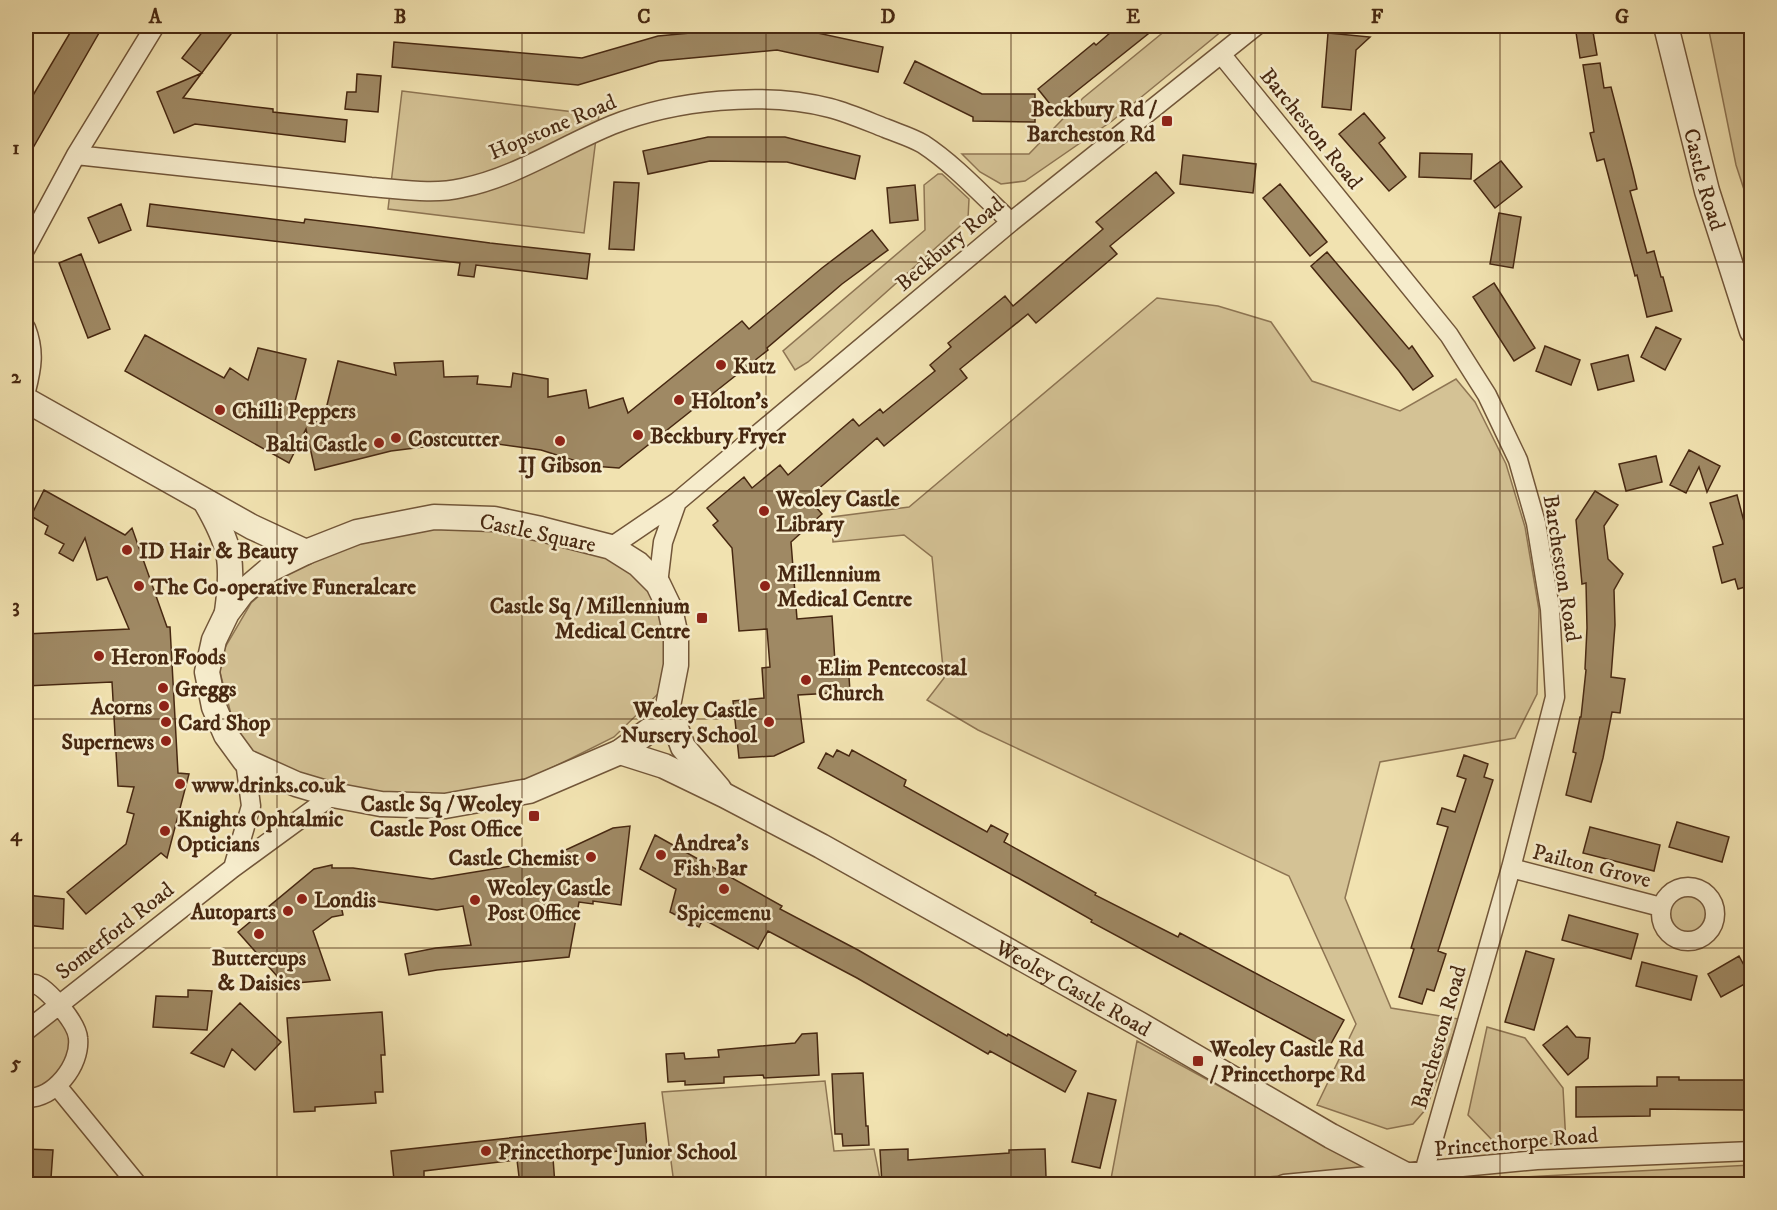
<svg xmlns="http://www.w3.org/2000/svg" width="1777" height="1210" font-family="'IM FELL DW Pica',serif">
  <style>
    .green { fill: #d4c295; stroke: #8e7553; stroke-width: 1.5 }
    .building { fill: #9f8964; stroke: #472811; stroke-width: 1.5 }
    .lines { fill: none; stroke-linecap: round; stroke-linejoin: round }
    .minor-casing { stroke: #725639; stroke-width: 21 }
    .tertiary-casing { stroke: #725639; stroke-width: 27 }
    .minor { stroke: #f6eccc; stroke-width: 18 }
    .tertiary { stroke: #f6eccc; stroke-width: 24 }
    .grid { fill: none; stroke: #472811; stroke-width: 1.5; stroke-opacity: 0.55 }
    .poi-dot { fill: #8f2418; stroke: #f6eccc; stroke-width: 2 }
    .labels { text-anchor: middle; stroke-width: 5; stroke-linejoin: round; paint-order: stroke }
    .poi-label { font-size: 22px; font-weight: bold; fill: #472811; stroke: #f6eccc; text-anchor: start }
    .street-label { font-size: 22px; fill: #472811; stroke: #f6eccc }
    .neatline { fill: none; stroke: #472811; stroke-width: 2 }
    .grid-label { font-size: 20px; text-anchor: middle; font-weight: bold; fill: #472811 }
  </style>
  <rect width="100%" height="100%" fill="#f1e2b0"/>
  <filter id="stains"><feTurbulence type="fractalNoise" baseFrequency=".00333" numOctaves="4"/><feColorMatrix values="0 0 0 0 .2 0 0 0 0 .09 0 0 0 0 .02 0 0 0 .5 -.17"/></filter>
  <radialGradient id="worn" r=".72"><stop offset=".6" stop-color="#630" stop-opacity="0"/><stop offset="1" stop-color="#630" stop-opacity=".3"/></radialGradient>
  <path class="green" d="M1171 26H1228L1112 121 1025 181 1001 184 980 172 962 154H1029L1083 98Z
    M1708 26H1751V211L1736 165Z
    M402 91 599 115 584 233 388 209Z
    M938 174H942L969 199 968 219 808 362 795 370 783 351 925 230 924 185Z
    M1157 298 1218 306 1271 322 1312 381 1400 411 1456 379 1475 402 1506 464 1525 527 1539 610 1537 694 1515 738 1380 762 1345 898 1391 1008 1459 1019 1426 1109 1413 1124 1387 1129 1317 1105 1356 1024 1289 876 978 730 927 700 944 678 932 557 904 535 833 542 832 517 909 507Z
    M433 519 611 550 667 610 663 689 614 737 572 758 530 778 455 794 385 797 312 779 250 756 231 714 217 661 251 603 307 554Z
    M1693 889 1710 902 1712 918C1693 942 1685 941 1664 920 1664 897 1671 892 1693 889Z
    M59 1012 72 1026 67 1073 26 1095V1039Z
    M1487 1027 1525 1038 1563 1088 1566 1144 1495 1143 1468 1115Z
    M1137 1041 1312 1137 1377 1168 1181 1184H1110Z
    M825 1081 834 1151 874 1149 881 1184H674L662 1092Z
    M1751 1165V1184H1471L1468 1180Z"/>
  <path class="building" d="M74 26H103L26 160V107Z
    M207 26H237L183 98 273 109V112L347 120 345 142 195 124 174 133 157 92 202 73 182 58Z
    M766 26H785L883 47 878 72 777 50 659 61 578 85 392 67 394 42 582 58 658 36Z
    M1118 26H1158L1054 109 1038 89 1094 43 1096 45Z
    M1575 26H1592L1597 55 1580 58Z
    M1328 33 1370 37 1356 50 1351 110 1322 107Z
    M915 61 982 94H1035V122L973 121V117L904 83Z
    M1600 63 1604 88 1611 87 1633 172 1637 189 1630 191 1647 253 1654 251 1661 277H1663L1672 311 1647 317 1637 275 1635 276 1604 159 1597 161 1590 133 1594 132 1583 65Z
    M357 74 381 76 378 112 345 109 347 92H356Z
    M1364 113 1385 138 1379 143 1406 177 1389 191 1339 134Z
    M708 137H785L860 156 855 179 787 162 710 161 648 174 643 151Z
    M1420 153 1472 154 1471 179 1419 177Z
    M1183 155 1256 164 1253 193 1180 184Z
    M1501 161 1522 187 1495 208 1474 181Z
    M1156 172 1174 193 1110 246 1117 254 1036 323 1028 314 960 369 967 378 884 446 877 438 808 498 822 514 791 542 797 619 832 616 835 662 848 661 850 692 798 695 804 742 774 756 739 758 733 701 764 698 762 668 770 667 767 629 739 631 732 548 713 525 718 521 707 508 744 477 752 488 780 465 788 475 853 419 859 426 880 409 883 413 935 371 930 365 951 347 948 343 1005 296 1013 306 1103 229 1096 222Z
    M614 182 639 183 634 250 609 249Z
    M1280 184 1327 242 1310 256 1263 198Z
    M915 185 918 220 890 223 887 188Z
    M121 204 131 230 99 243 88 218Z
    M150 204 304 223 305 219 371 227 490 243 590 254 587 279 476 265 474 277 458 275 460 263 147 226Z
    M1499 213 1521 217 1513 268 1490 264Z
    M872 230 888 250 842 284 767 348 768 350 619 468 592 466 541 450 476 441 475 445 447 444 391 451 315 470 306 429 289 463 125 371 145 335 224 378 230 368 248 380 258 348 306 359 293 409 322 425 338 361 396 375 394 363 443 361 444 377 478 376 477 384 511 387 513 373 548 379V397L586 390 589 408 623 398 628 413 742 321 749 329 822 268Z
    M1327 252 1409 349 1412 346 1433 376 1413 390 1399 371 1311 266Z
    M81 254 110 329 88 338 59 263Z
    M1494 283 1535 348 1514 361 1473 297Z
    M1656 327 1681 339 1665 370 1641 357Z
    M1545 346 1580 360 1571 385 1536 371Z
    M1628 355 1634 381 1598 390 1591 364Z
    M1689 450 1720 466 1707 492 1699 467 1686 493 1670 485Z
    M1656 456 1662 482 1626 491 1619 464Z
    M44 490 125 535 132 528 167 627H170L178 773 189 774 167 858 161 853 86 914 67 892 126 844 134 814 127 812 134 787 118 786 112 682 26 686V634L129 629 107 577 97 580 85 538 73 561 59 553 64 544 45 534 48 526 31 516Z
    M1595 491 1618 505 1604 526 1608 559 1623 574 1614 590 1615 625 1611 677 1625 679 1620 713 1612 712 1603 758 1591 802 1566 795 1576 753 1573 752 1580 717H1581L1586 670 1585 669 1587 628 1586 583 1582 584 1576 520Z
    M1737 495 1752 552V585L1738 589 1735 579 1722 583 1713 547 1723 544 1710 503Z
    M837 750 849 756 852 750 906 780 904 786 987 832 991 825 1008 834 1004 842 1096 893 1095 895 1178 937 1180 933 1344 1020 1328 1049 1091 922 1092 920 1027 883 818 768 826 753 833 757Z
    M1464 755 1488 764 1484 777 1493 780 1438 951 1446 954 1434 991 1427 989 1422 1004 1399 997 1414 949 1411 948 1448 827 1437 824 1442 808 1455 812 1466 779 1457 776Z
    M1677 822 1729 837 1722 862 1669 847Z
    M630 826 621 905 593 901V904L579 902 569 957 437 970 409 975 405 954 436 948 471 945 463 906 437 910 339 896 343 915 332 917 313 931 330 980 284 984 238 932 314 869 332 865V868H353L432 879 542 861 613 828Z
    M1590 827 1660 845 1654 871 1583 853Z
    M655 835 782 906 780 909 858 950 1007 1036 1008 1034 1076 1071 1065 1092 990 1051 988 1054 857 978 768 931 758 949 703 919 699 927 670 912 676 889 640 869Z
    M26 895 64 899 63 929 26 925Z
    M1569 915 1638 934 1631 959 1562 940Z
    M1526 951 1554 959 1534 1030 1505 1022Z
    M1739 956 1752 980 1721 997 1708 974Z
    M1642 962 1697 976 1691 1000 1636 986Z
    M188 990 212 991 207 1030 153 1027 156 996 188 997Z
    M240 1003 281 1042 255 1070 232 1049 224 1067 191 1053Z
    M382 1012 385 1055H381L383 1092H375L376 1103 315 1107V1111L294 1112 287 1018Z
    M1567 1026 1576 1037 1590 1038 1588 1058 1568 1075 1543 1045Z
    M817 1033 819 1075 764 1078 763 1075 724 1077V1083L685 1085V1081L668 1082 666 1054 684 1053 685 1059 719 1057 718 1050 795 1043 802 1034Z
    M863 1073 866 1126H868L869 1145 843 1146 842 1134H835L832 1074Z
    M1657 1077H1679V1080H1752V1106L1744 1105V1110L1650 1109V1116L1576 1117V1087L1657 1086Z
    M1088 1093 1116 1100 1100 1168 1072 1162Z
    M645 1123 647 1148 553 1158 555 1185H520L517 1160 424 1171V1177L394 1180 391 1151Z
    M26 1149 53 1150 51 1178 26 1177Z
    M908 1149V1160L1009 1153V1150L1045 1149 1046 1177 1000 1179V1181L955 1185H882L880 1150Z"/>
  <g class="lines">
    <g class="minor-casing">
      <path id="minor" d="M1221 54 1449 335 1487 395 1518 460 1536 523 1550 609 1555 697 1511 868 1424 1172
        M76 155 371 187C400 189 433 195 462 188 516 177 561 146 612 125 675 100 764 91 830 108 849 113 867 121 885 128 897 133 911 137 923 144 955 165 983 196 1011 222
        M26 248 76 155 155 26
        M26 328C35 351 32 368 26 391
        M611 547 677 502 1011 222 1256 26
        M658 584 663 542 677 502
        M233 868 251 806 245 761
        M1511 868 1661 907
        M1661 914a27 27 0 1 1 54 0a27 27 0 1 1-54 0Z
        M26 983C27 983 34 984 35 984 48 989 77 1023 78 1038 81 1065 54 1099 26 1098
        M26 1031 233 868 333 795
        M57 1086 137 1184
        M1284 1184 1537 1160 1752 1151"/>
    </g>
    <g class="tertiary-casing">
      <g id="tertiary">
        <path id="s1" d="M1666 26 1707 191 1752 331"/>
        <path d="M26 400 252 527 306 552"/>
        <path d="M205 501C231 546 234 561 227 612"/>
        <path d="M434 517 494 519 541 529 611 547 638 564 658 584 670 609 676 636V665L668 706 654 727 620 752 529 791 445 806 381 804 333 795 296 784 245 761 226 735 214 707 207 672 214 640 227 613 242 593 269 570 306 552 357 532Z"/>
        <path d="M668 706 683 747 719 789"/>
        <path id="s2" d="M620 752 664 766 724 795 821 846 1139 1024 1331 1136 1404 1174 1418 1184"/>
      </g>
    </g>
    <use href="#minor" class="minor"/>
    <use href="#tertiary" class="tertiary"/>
  </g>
  <path class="grid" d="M277 26V1184M522 26V1184M766 26V1184M1011 26V1184M1255 26V1184M1500 26V1184M26 262H1752M26 491H1752M26 719H1752M26 948H1752"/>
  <g class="poi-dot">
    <rect x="1161" y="115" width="12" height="12" rx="3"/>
    <circle cx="721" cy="365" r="6"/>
    <circle cx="679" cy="400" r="6"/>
    <circle cx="220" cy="410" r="6"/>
    <circle cx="638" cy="435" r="6"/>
    <circle cx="396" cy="438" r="6"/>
    <circle cx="560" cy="441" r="6"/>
    <circle cx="379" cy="443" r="6"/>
    <circle cx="764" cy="511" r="6"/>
    <circle cx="127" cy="550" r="6"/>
    <circle cx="139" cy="586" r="6"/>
    <circle cx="765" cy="586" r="6"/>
    <rect x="696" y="612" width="12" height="12" rx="3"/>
    <circle cx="99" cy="656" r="6"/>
    <circle cx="806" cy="680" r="6"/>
    <circle cx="163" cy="688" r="6"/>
    <circle cx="164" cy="706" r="6"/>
    <circle cx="166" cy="722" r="6"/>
    <circle cx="769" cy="722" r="6"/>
    <circle cx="166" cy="741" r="6"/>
    <circle cx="180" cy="784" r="6"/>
    <rect x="528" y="810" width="12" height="12" rx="3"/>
    <circle cx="165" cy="831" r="6"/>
    <circle cx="661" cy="855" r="6"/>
    <circle cx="591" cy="857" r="6"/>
    <circle cx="724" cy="889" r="6"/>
    <circle cx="302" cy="899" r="6"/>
    <circle cx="475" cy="900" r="6"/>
    <circle cx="288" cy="911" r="6"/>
    <circle cx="259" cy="934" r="6"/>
    <rect x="1192" y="1055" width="12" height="12" rx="3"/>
    <circle cx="486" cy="1151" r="6"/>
  </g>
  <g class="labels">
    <g class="poi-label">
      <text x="1155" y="116" text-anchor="end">Beckbury Rd /<tspan x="1155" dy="25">Barcheston Rd</tspan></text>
      <text x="733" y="373">Kutz</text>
      <text x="691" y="408">Holton's</text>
      <text x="232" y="418">Chilli Peppers</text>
      <text x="650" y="443">Beckbury Fryer</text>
      <text x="408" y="446">Costcutter</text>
      <text x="367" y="451" text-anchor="end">Balti Castle</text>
      <text x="560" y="472" text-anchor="middle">IJ Gibson</text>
      <text x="776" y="506">Weoley Castle<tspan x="776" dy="25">Library</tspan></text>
      <text x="139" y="558">ID Hair &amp; Beauty</text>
      <text x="777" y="581">Millennium<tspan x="777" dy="25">Medical Centre</tspan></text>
      <text x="151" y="594">The Co-operative Funeralcare</text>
      <text x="690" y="613" text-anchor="end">Castle Sq / Millennium<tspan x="690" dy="25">Medical Centre</tspan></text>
      <text x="111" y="664">Heron Foods</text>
      <text x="818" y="675">Elim Pentecostal<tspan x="818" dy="25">Church</tspan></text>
      <text x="175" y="696">Greggs</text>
      <text x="152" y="714" text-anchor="end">Acorns</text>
      <text x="757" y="717" text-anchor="end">Weoley Castle<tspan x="757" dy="25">Nursery School</tspan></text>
      <text x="178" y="730">Card Shop</text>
      <text x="154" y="749" text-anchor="end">Supernews</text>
      <text x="192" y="792">www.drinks.co.uk</text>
      <text x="522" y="811" text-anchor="end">Castle Sq / Weoley<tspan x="522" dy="25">Castle Post Office</tspan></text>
      <text x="177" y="826">Knights Ophtalmic<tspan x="177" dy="25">Opticians</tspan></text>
      <text x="673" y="850">Andrea's<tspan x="673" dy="25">Fish Bar</tspan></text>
      <text x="579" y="865" text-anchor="end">Castle Chemist</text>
      <text x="487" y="895">Weoley Castle<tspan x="487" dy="25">Post Office</tspan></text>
      <text x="314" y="907">Londis</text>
      <text x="276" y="919" text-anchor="end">Autoparts</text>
      <text x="724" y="920" text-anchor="middle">Spicemenu</text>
      <text x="259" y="965" text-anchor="middle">Buttercups<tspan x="259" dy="25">&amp; Daisies</tspan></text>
      <text x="1210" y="1056">Weoley Castle Rd<tspan x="1210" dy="25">/ Princethorpe Rd</tspan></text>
      <text x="498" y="1159">Princethorpe Junior School</text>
    </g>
    <g class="street-label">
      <text transform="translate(552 126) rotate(-23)" y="8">Hopstone Road</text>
      <text transform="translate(1312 128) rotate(51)" y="8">Barcheston Road</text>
      <text dy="8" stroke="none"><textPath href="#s1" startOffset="158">Castle Road</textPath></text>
      <text transform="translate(949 243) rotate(-40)" y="8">Beckbury Road</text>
      <text transform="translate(538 532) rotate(12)" y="8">Castle Square</text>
      <text transform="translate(1563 568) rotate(81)" y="8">Barcheston Road</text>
      <text transform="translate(1592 865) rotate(14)" y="8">Pailton Grove</text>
      <text transform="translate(114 930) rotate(-38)" y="8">Somerford Road</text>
      <text dy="8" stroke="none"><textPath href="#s2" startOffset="512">Weoley Castle Road</textPath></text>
      <text transform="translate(1438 1037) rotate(-74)" y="8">Barcheston Road</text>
      <text transform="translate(1516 1141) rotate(-5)" y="8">Princethorpe Road</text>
    </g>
  </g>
  <rect width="1777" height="1210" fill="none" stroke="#f1e2b0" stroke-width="66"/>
  <rect x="33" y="33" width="1711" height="1144" class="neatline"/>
  <g class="grid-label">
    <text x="155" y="23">A</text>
    <text x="400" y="23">B</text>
    <text x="644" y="23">C</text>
    <text x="888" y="23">D</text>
    <text x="1133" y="23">E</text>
    <text x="1377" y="23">F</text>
    <text x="1622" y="23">G</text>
    <text x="16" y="154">1</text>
    <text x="16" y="383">2</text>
    <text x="16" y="612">3</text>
    <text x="16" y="841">4</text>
    <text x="16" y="1069">5</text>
  </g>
  <rect width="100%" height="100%" filter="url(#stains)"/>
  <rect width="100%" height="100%" fill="url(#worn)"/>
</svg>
